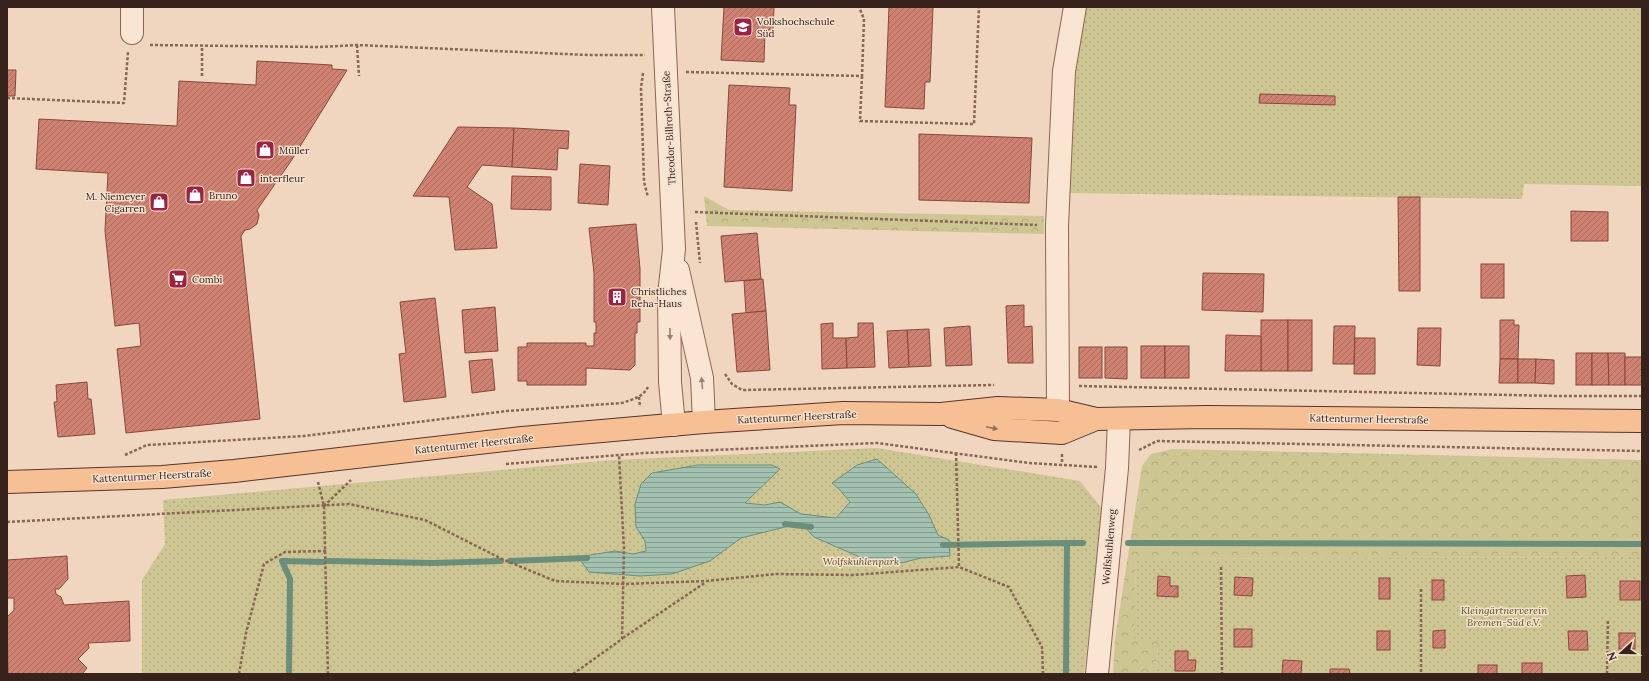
<svg xmlns="http://www.w3.org/2000/svg" width="1649" height="681" font-family="Lora,serif">
	<defs>
		<pattern id="forest-crowns" width="20" height="18" patternUnits="userSpaceOnUse"><rect width="20" height="18" fill="#cec692"/><path d="M2 6a3 3 0 1 1 6 0M12 15a3 3 0 1 1 6 0" fill="none" stroke="#b2aa7d"/></pattern>
		<pattern id="park-dots" width="8" height="8" patternUnits="userSpaceOnUse"><rect width="8" height="8" fill="#cec692"/><path d="M2 2h.1M6 6h.1" fill="none" stroke="#b2aa7d" stroke-width="1.8" stroke-linecap="round"/></pattern>
		<pattern id="water-rules" width="6" height="5" patternUnits="userSpaceOnUse"><rect width="6" height="5" fill="#a2c1b0"/><path d="M0 2.5h6" fill="none" stroke="#859c8e"/></pattern>
		<pattern id="building-hatch" width="6" height="6" patternUnits="userSpaceOnUse"><rect width="6" height="6" fill="#d08272"/><path d="M-1 1l2-2M0 6l6-6M5 7l2-2" fill="none" stroke="#aa6a5d"/></pattern>
	</defs>
	<rect width="100%" height="100%" fill="#f0d5bf"/>
	<g fill="url(#forest-crowns)">
		<polygon points="704,196 729,210 1044,216 1044,234 707,226"/>
		<polygon points="1173,449 1642,460 1642,557 1136,559 1135,640 1158,640 1157,674 1113,674 1115,639 1142,466 1151,454"/>
	</g>
	<g fill="url(#park-dots)">
		<polygon points="1082,7 1642,7 1642,186 1524,184 1522,199 1069,193 1072,91"/>
		<polygon points="877,448 1080,481 1103,510 1084,674 142,674 142,580 165,544 163,500 613,460"/>
		<polygon points="1642,557 1642,674 1157,674 1158,640 1134,640 1136,559"/>
	</g>
	<polygon fill="url(#water-rules)" stroke="#698f7c" points="877,459 916,494 929,515 938,535 949,540 950,556 921,558 889,566 862,558 814,537 801,523 741,538 710,561 672,574 640,576 589,572 578,557 615,551 633,554 646,551 645,541 636,527 635,504 641,484 652,473 698,465 772,465 780,469 745,503 765,505 780,502 801,514 836,518 850,502 839,489 832,483 857,465"/>
	<g fill="none" stroke-linecap="round" stroke-linejoin="round">
		<g stroke="#698f7c" stroke-width="6">
			<polyline points="785,524 811,527"/>
			<polyline points="1067,543 1083,543"/>
			<polyline points="1128,543 1642,544"/>
			<polyline points="943,545 1067,543 1066,674"/>
			<polyline points="328,561 433,563 501,561"/>
			<polyline points="510,561 587,558"/>
			<polyline points="289,674 290,579 282,561 323,562"/>
		</g>
	</g>
	<g fill="url(#building-hatch)" stroke="#89473b">
		<polygon points="724,7 774,7 773,30 765,30 764,62 721,60"/>
		<polygon points="889,7 933,7 930,82 925,82 924,109 885,107"/>
		<polygon points="257,61 332,65 332,69 347,70 291,161 257,210 259,215 257,224 250,229 245,230 241,236 260,419 126,433 117,349 141,346 139,323 115,326 105,231 108,173 36,169 39,119 177,126 179,81 256,85"/>
		<polygon points="7,70 16,70 15,96 7,96"/>
		<polygon points="729,85 790,88 789,105 796,105 792,191 724,187"/>
		<polygon points="1260,94 1335,96 1335,105 1259,103"/>
		<polygon points="458,127 514,128 512,167 482,165 467,187 492,204 497,248 455,250 449,197 413,196"/>
		<polygon points="514,128 569,131 568,149 558,148 557,170 512,167"/>
		<polygon points="919,134 1032,138 1029,203 919,200"/>
		<polygon points="580,164 610,166 608,205 578,203"/>
		<polygon points="512,176 551,177 551,210 511,209"/>
		<polygon points="1398,197 1420,197 1420,291 1399,291"/>
		<polygon points="1571,211 1608,212 1608,241 1571,241"/>
		<polygon points="636,224 640,269 640,322 637,322 637,333 635,333 635,365 630,370 586,368 586,385 527,385 527,381 518,381 518,347 527,347 527,343 586,343 586,346 594,346 594,333 596,333 596,322 594,322 594,273 589,228"/>
		<polygon points="757,233 761,279 725,282 721,236"/>
		<rect x="1481" y="264" width="23" height="34"/>
		<polygon points="1203,273 1264,274 1263,312 1202,310"/>
		<polygon points="763,279 766,311 746,313 744,281"/>
		<polygon points="435,298 446,397 404,402 399,354 406,353 400,302"/>
		<polygon points="1024,305 1024,327 1032,326 1033,363 1008,363 1006,306"/>
		<polygon points="495,307 498,351 465,353 462,310"/>
		<polygon points="766,311 770,370 737,372 732,314"/>
		<rect x="1261" y="320" width="27" height="51"/>
		<rect x="1288" y="320" width="24" height="51"/>
		<polygon points="1500,320 1514,320 1514,325 1519,325 1518,359 1500,359"/>
		<polygon points="833,323 833,338 846,338 847,368 822,369 821,324"/>
		<polygon points="858,323 873,323 875,367 847,368 846,338 858,337"/>
		<polygon points="970,326 972,365 946,366 944,328"/>
		<polygon points="1334,326 1355,326 1354,364 1333,364"/>
		<polygon points="1418,328 1441,328 1440,366 1417,365"/>
		<polygon points="929,329 931,366 909,367 907,330"/>
		<polygon points="907,330 909,367 889,368 887,331"/>
		<polygon points="1226,335 1261,336 1261,371 1225,371"/>
		<polygon points="1355,338 1375,338 1375,374 1354,374"/>
		<rect x="1141" y="346" width="24" height="32"/>
		<rect x="1165" y="346" width="24" height="32"/>
		<rect x="1079" y="347" width="23" height="31"/>
		<polygon points="1105,347 1127,347 1127,379 1105,378"/>
		<rect x="1576" y="353" width="16" height="32"/>
		<polygon points="1592,353 1608,353 1609,385 1592,385"/>
		<polygon points="1608,353 1625,353 1625,385 1609,385"/>
		<rect x="1625" y="357" width="17" height="28"/>
		<polygon points="492,359 495,390 472,393 469,361"/>
		<polygon points="1500,359 1518,359 1518,383 1499,383"/>
		<polygon points="1518,359 1536,359 1535,383 1518,383"/>
		<polygon points="1536,359 1554,360 1554,384 1535,383"/>
		<polygon points="87,382 88,399 91,399 95,434 58,437 54,402 57,402 56,385"/>
		<polygon points="67,556 68,579 59,589 55,589 56,594 61,597 64,605 129,601 130,641 88,643 89,648 78,659 87,668 82,674 8,674 7,617 14,610 14,598 7,598 7,560"/>
		<polygon points="1585,575 1586,597 1567,598 1566,576"/>
		<polygon points="1158,576 1170,577 1170,586 1178,586 1178,597 1157,596"/>
		<polygon points="1235,577 1253,578 1252,596 1234,595"/>
		<rect x="1379" y="578" width="11" height="21"/>
		<rect x="1432" y="580" width="12" height="20"/>
		<rect x="1620" y="581" width="20" height="19"/>
		<rect x="1234" y="629" width="18" height="18"/>
		<polygon points="1445,630 1445,648 1433,648 1433,631"/>
		<rect x="1377" y="631" width="13" height="19"/>
		<polygon points="1568,631 1587,631 1588,650 1569,650"/>
		<rect x="1619" y="633" width="16" height="16"/>
		<polygon points="1175,651 1188,651 1188,660 1196,660 1195,671 1175,671"/>
		<polygon points="1283,660 1302,661 1301,674 1282,674"/>
		<rect x="1522" y="663" width="20" height="11"/>
		<rect x="1478" y="665" width="19" height="9"/>
		<polygon points="1330,669 1349,669 1350,674 1330,674"/>
	</g>
	<g fill="none" stroke-linecap="round" stroke-linejoin="round">
		<g stroke="#896556" stroke-width="24">
			<g id="minor">
				<polyline points="663,7 674,249 669,295 670,382 674,425"/>
				<polyline points="132,33 132,7"/>
				<polyline points="678,270 702,378 704,422"/>
				<polyline points="1058,410 1057,226 1064,71 1075,7"/>
				<polyline points="1097,674 1117,468 1119,419"/>
			</g>
		</g>
		<g stroke="#56342b" stroke-width="24">
			<g id="major">
				<polyline points="952,417 994,429 1062,433 1096,419"/>
				<polyline points="7,482 162,477 234,471 522,438 704,422 843,413 941,414 998,408 1058,410 1096,419 1206,417 1642,421"/>
			</g>
		</g>
		<g stroke="#896556" stroke-width="2.5" stroke-dasharray="3 2" stroke-linecap="butt">
			<polyline points="150,45 320,47 357,45 588,55 645,55"/>
			<polyline points="357,45 359,76"/>
			<polyline points="686,72 862,76 864,19 859,7"/>
			<polyline points="643,73 641,88 644,182 648,197"/>
			<polyline points="202,76 202,45"/>
			<polyline points="862,76 860,121 974,124 979,7"/>
			<polyline points="7,98 124,103 128,52"/>
			<polyline points="695,212 1037,225"/>
			<polyline points="696,222 700,263"/>
			<polyline points="725,374 732,384 742,390 994,385"/>
			<polyline points="1079,386 1558,396 1642,396"/>
			<polyline points="639,397 640,407"/>
			<polyline points="1139,450 1157,441 1642,451"/>
			<polyline points="956,453 959,567"/>
			<polyline points="1062,454 1062,464"/>
			<path d="M 125,455 L 147,445 L 304,436 L 507,411 L 622,403 C 633,399 642,398 648,387"/>
			<polyline points="506,464 645,453 877,443 1029,463 1097,467"/>
			<polyline points="318,482 324,506 328,674"/>
			<polyline points="324,506 351,480"/>
			<polyline points="7,522 349,504 425,520 502,559 555,581 624,584 707,581 776,574 853,575 959,567 1009,587 1042,647 1043,674"/>
			<polyline points="1221,567 1222,674"/>
			<polyline points="1421,589 1421,674"/>
			<polyline points="623,638 706,582"/>
			<polyline points="239,674 246,633 264,564 285,552 326,551"/>
			<polyline points="573,674 622,639 624,549 619,455"/>
			<polyline points="1607,674 1608,619"/>
		</g>
		<use href="#minor" stroke="#fae4d2" stroke-width="22"/>
		<use href="#major" stroke="#f6bf94" stroke-width="22"/>
	</g>
	<defs><path id="oneway-solid" d="M-6-.8H1V-3.2L6.5 0L1 3.2V.8H-6Z"/></defs>
	<g fill="#998377">
		<use href="#oneway-solid" transform="translate(670 334) rotate(89)"/>
		<use href="#oneway-solid" transform="translate(702 383) rotate(-95)"/>
	</g>
	<use fill="#977058" href="#oneway-solid" transform="translate(992 428) rotate(12)"/>
	<defs>
		<g id="university-square" transform="scale(1)"><rect x="-9" y="-9" width="18" height="18" rx="4" fill="#9b2342" stroke="#f7e1ce"/><path d="M0-5L7-2L0 1L-7-2ZM-4 1L0 2.5L4 1V4Q0 6-4 4Z" fill="#fff"/></g>
		<g id="shop-square" transform="scale(1)"><rect x="-9" y="-9" width="18" height="18" rx="4" fill="#9b2342" stroke="#f7e1ce"/><path d="M-5-2.5h2.3a2.7 3.5 0 0 1 5.4 0H5L5.5 6h-11ZM-1.5-2.5h3a1.5 2.3 0 0 0-3 0Z" fill="#fff"/></g>
		<g id="supermarket-square" transform="scale(1)"><rect x="-9" y="-9" width="18" height="18" rx="4" fill="#9b2342" stroke="#f7e1ce"/><path d="M-6-5.5h2.5l.6 2H6L4.5 2H-2.5L-4.4-4H-6ZM-1.5 3.2a1.3 1.3 0 1 0 .1 0ZM3 3.2a1.3 1.3 0 1 0 .1 0Z" fill="#fff"/></g>
		<g id="building-square" transform="scale(1)"><rect x="-9" y="-9" width="18" height="18" rx="4" fill="#9b2342" stroke="#f7e1ce"/><path d="M-4-6H4V6H1V3H-1V6H-4ZM-2.5-4.3h1.7v1.8h-1.7ZM.8-4.3h1.7v1.8H.8ZM-2.5-1h1.7V.8h-1.7ZM.8-1h1.7V.8H.8Z" fill="#fff"/></g>
	</defs>
	<g fill-rule="evenodd">
		<use href="#university-square" x="743" y="27"/>
		<use href="#shop-square" x="265" y="150"/>
		<use href="#shop-square" x="246" y="178"/>
		<use href="#shop-square" x="195" y="195"/>
		<use href="#shop-square" x="159" y="202"/>
		<use href="#supermarket-square" x="178" y="279"/>
		<use href="#building-square" x="617" y="297"/>
	</g>
	<g text-anchor="middle" dominant-baseline="central" stroke-width="3" stroke-linejoin="round" paint-order="stroke">
		<g font-size="10" fill="#38221c" stroke="#f7e1ce" text-anchor="start">
			<text x="757" y="21">Volkshochschule<tspan x="757" dy="12">Süd</tspan></text>
			<text x="279" y="150">Müller</text>
			<text x="260" y="178">interfleur</text>
			<text x="209" y="195">Bruno</text>
			<text x="145" y="196" text-anchor="end">M. Niemeyer<tspan x="145" dy="12">Cigarren</tspan></text>
			<text x="192" y="279">Combi</text>
			<text x="631" y="291">Christliches<tspan x="631" dy="12">Reha-Haus</tspan></text>
		</g>
		<g font-size="10" fill="#38221c" stroke="#f7e1ce">
			<text transform="translate(669 128) rotate(-93)">Theodor-Billroth-Straße</text>
			<text transform="translate(797 417) rotate(-3)">Kattenturmer Heerstraße</text>
			<text transform="translate(1369 419) rotate(1)">Kattenturmer Heerstraße</text>
			<text transform="translate(474 444) rotate(-6)">Kattenturmer Heerstraße</text>
			<text transform="translate(152 476) rotate(-3)">Kattenturmer Heerstraße</text>
			<text transform="translate(1109 547) rotate(-85)">Wolfskuhlenweg</text>
		</g>
		<g font-size="10" font-style="italic" fill="#555521" stroke="#f7e1ce">
			<text x="861" y="561">Wolfskuhlenpark</text>
			<text x="1504" y="610">Kleingärtnerverein<tspan x="1504" dy="12">Bremen-Süd e.V.</tspan></text>
		</g>
	</g>
	<rect width="1649" height="681" fill="none" stroke="#38221c" stroke-width="16"/>
	<g transform="translate(1621 653) rotate(249)" stroke="#f7e1ce" stroke-width="3" paint-order="stroke">
	<path d="M0-3L7 15L0 10L-7 15Z" fill="#38221c"/>
	<text y="-6" font-size="11" font-weight="bold" text-anchor="middle" fill="#38221c">N</text>
	</g>
</svg>
